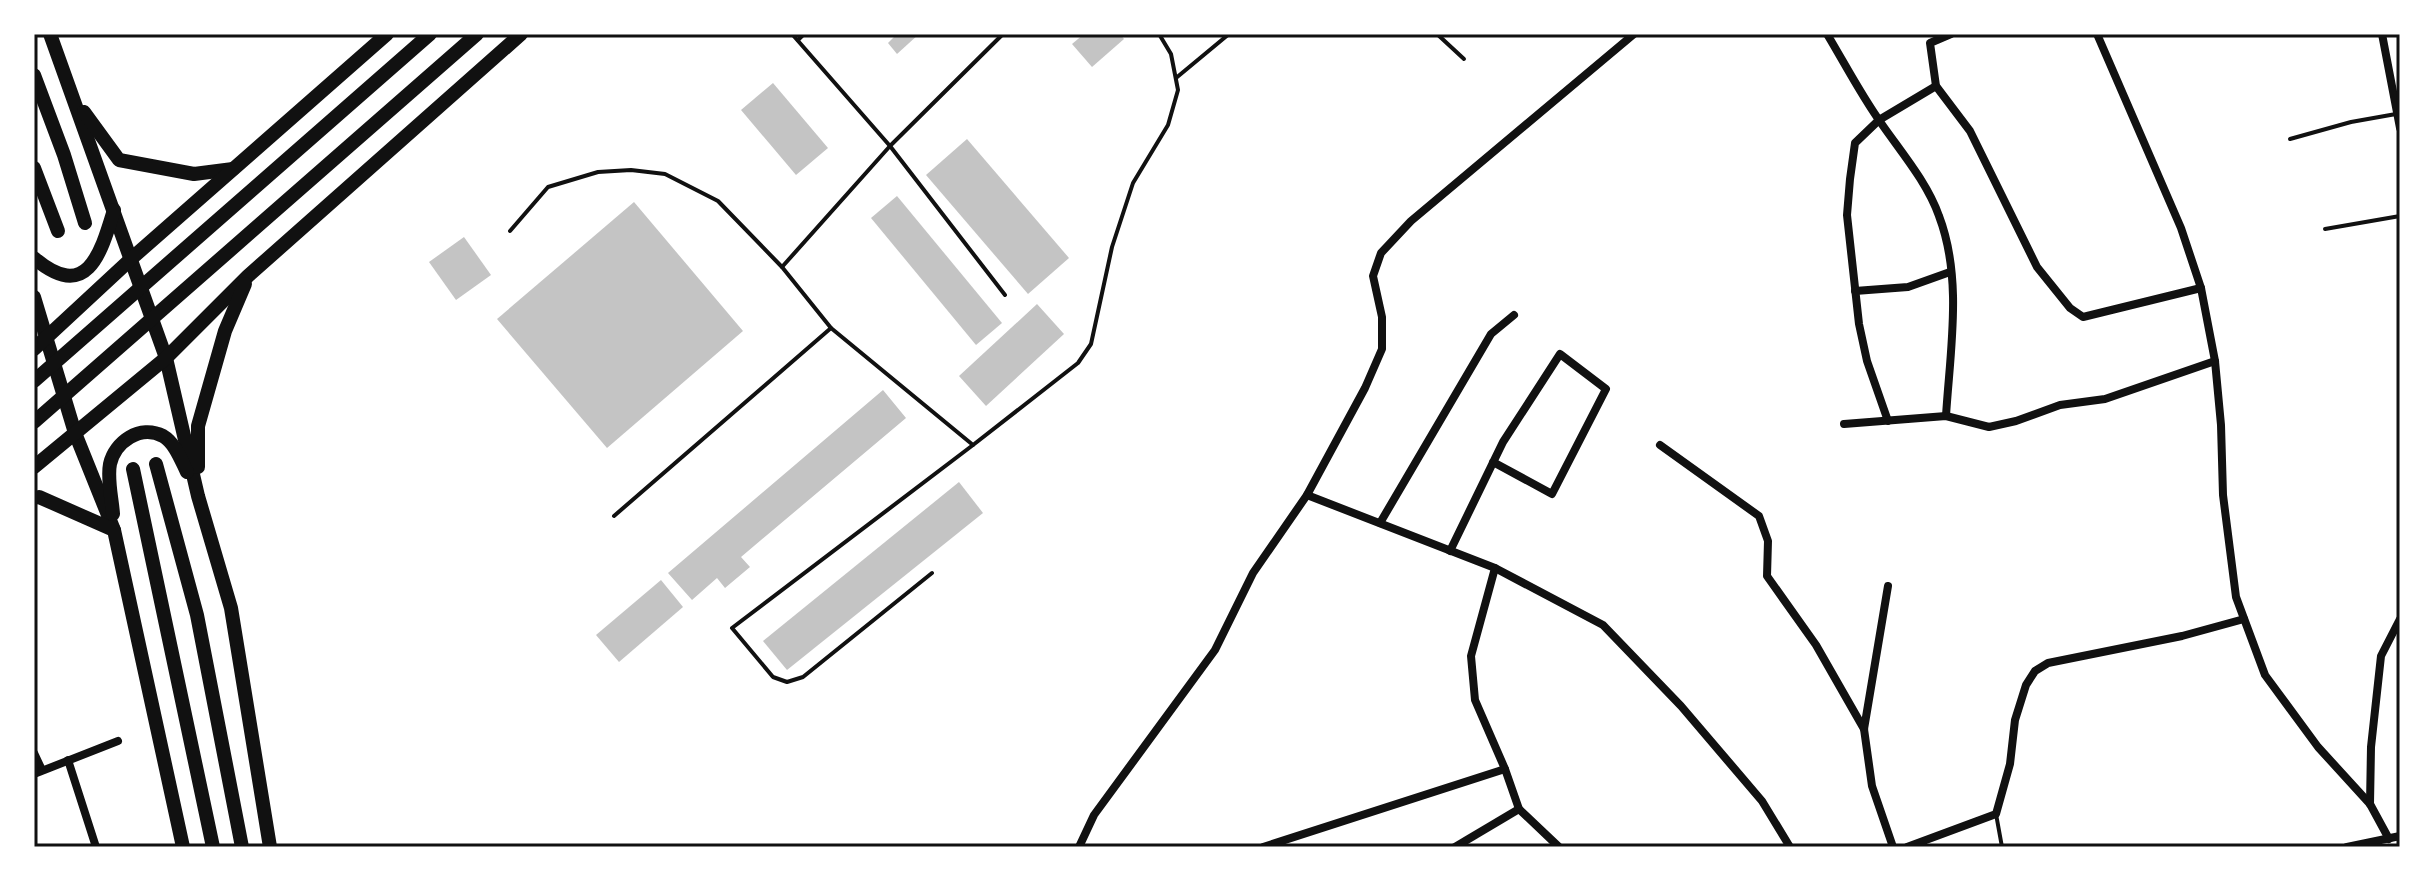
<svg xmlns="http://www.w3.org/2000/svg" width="2434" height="881" font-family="Inter,sans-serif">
	<rect width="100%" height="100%" fill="#fff"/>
	<g fill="#c4c4c4">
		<polygon points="897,34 919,34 897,54 888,43"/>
		<polygon points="1084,34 1120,34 1124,39 1092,67 1072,44"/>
		<polygon points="773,83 828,148 796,175 741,110"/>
		<polygon points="967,139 1069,258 1028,294 926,175"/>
		<polygon points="897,196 1002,323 976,345 871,218"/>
		<polygon points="634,202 743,331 607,448 497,319"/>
		<polygon points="464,237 491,275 456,300 429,262"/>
		<polygon points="1037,304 1064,334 986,406 959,376"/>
		<polygon points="883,390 906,418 741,557 750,567 725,588 717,578 692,600 668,573"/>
		<polygon points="959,482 983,513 787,670 763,641"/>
		<polygon points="661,580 683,607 619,662 596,635"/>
	</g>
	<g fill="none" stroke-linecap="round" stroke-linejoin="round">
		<g stroke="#111" stroke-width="4">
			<polyline points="792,34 890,146 1005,295"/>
			<polyline points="1437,34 1464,59"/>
			<polyline points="798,40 804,34"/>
			<polyline points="1176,78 1229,34"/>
			<polyline points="2290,139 2351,122 2396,114"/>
			<polyline points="2325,229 2400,216"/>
			<polyline points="510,231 548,187 598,172 631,170 665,174 718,201 782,267 831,328 973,445 1078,363 1091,344 1112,247 1133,183 1168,125 1178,90 1171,54 1159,34"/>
			<polyline points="782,267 890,146 1003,34"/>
			<polyline points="614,516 831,328"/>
			<polyline points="932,573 803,677 787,682 773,677 732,628 973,445"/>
			<polyline points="1996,814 2002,847"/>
		</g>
		<g stroke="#111" stroke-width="8">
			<path d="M 1827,34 C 1845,64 1861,95 1881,123 C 1901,152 1927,182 1939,216 C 1963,279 1950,351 1946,416"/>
			<polyline points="1951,34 1930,43 1936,86 1970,131 2037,267 2070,308 2083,317 2201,288"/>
			<polyline points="2097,34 2181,228 2201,288 2215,361 2221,425 2223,495 2236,597 2265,675 2318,747 2370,804 2389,839"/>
			<polyline points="2382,34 2400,128"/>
			<polyline points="1855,291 1908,287 1950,272"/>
			<polyline points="1888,421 1867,361 1859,324 1847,215 1850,179 1855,143 1879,120 1936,86"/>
			<polyline points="1844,424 1946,416 1989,427 2016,421 2060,405 2105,399 2215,361"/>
			<polyline points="1660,445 1759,516 1768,541 1767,576 1816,645 1864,729"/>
			<polyline points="1307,495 1495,568 1603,625 1681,706 1762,801 1790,847"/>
			<polyline points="1380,523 1491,334 1514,315"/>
			<polyline points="1450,551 1503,442 1560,354 1606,389 1552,494 1493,462"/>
			<polyline points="1495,568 1471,656 1475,700 1505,769 1519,809 1559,847"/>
			<polyline points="1888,586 1864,729 1872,786 1893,847"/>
			<polyline points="34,753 42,770"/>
			<polyline points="68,760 96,847"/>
			<polyline points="34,774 118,741"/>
			<polyline points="2370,804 2371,747 2381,656 2400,619"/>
			<polyline points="1079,847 1094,815 1215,650 1253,573 1307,495 1365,388 1382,349 1382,317 1373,276 1381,253 1411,221 1634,34"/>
			<polyline points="1263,847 1505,769"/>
			<polyline points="1455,847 1519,809"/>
			<polyline points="1907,847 1996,814 2010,764 2015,720 2026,685 2035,671 2048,663 2182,636 2244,619"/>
			<polyline points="2347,847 2400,836"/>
		</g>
		<g stroke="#111" stroke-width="14">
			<polyline points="50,34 166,358 198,496 231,608 270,847"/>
			<polyline points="34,75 64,155 85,223"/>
			<polyline points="84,112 119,160 194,174 233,169"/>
			<polyline points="34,168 58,231"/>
			<path d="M 34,258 C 87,303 101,253 114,210"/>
			<polyline points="34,297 75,433 114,530"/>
			<polyline points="34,349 132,258 387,34"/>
			<polyline points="34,381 430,34"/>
			<polyline points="34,422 477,34"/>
			<polyline points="156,464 197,615 242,847"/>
			<polyline points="34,467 166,358 248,276 521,34"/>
			<polyline points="198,467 198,426 225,331 245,284"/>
			<polyline points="133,469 213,847"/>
			<polyline points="34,498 39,497 114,530 183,847"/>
			<path d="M 113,514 C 112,499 107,479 110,464 C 115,442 140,424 163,436 C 175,443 181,460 187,472"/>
		</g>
	</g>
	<rect width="2434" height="881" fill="none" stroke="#ffffff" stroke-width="72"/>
	<rect x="36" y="36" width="2362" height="809" fill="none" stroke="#111" stroke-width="3"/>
</svg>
